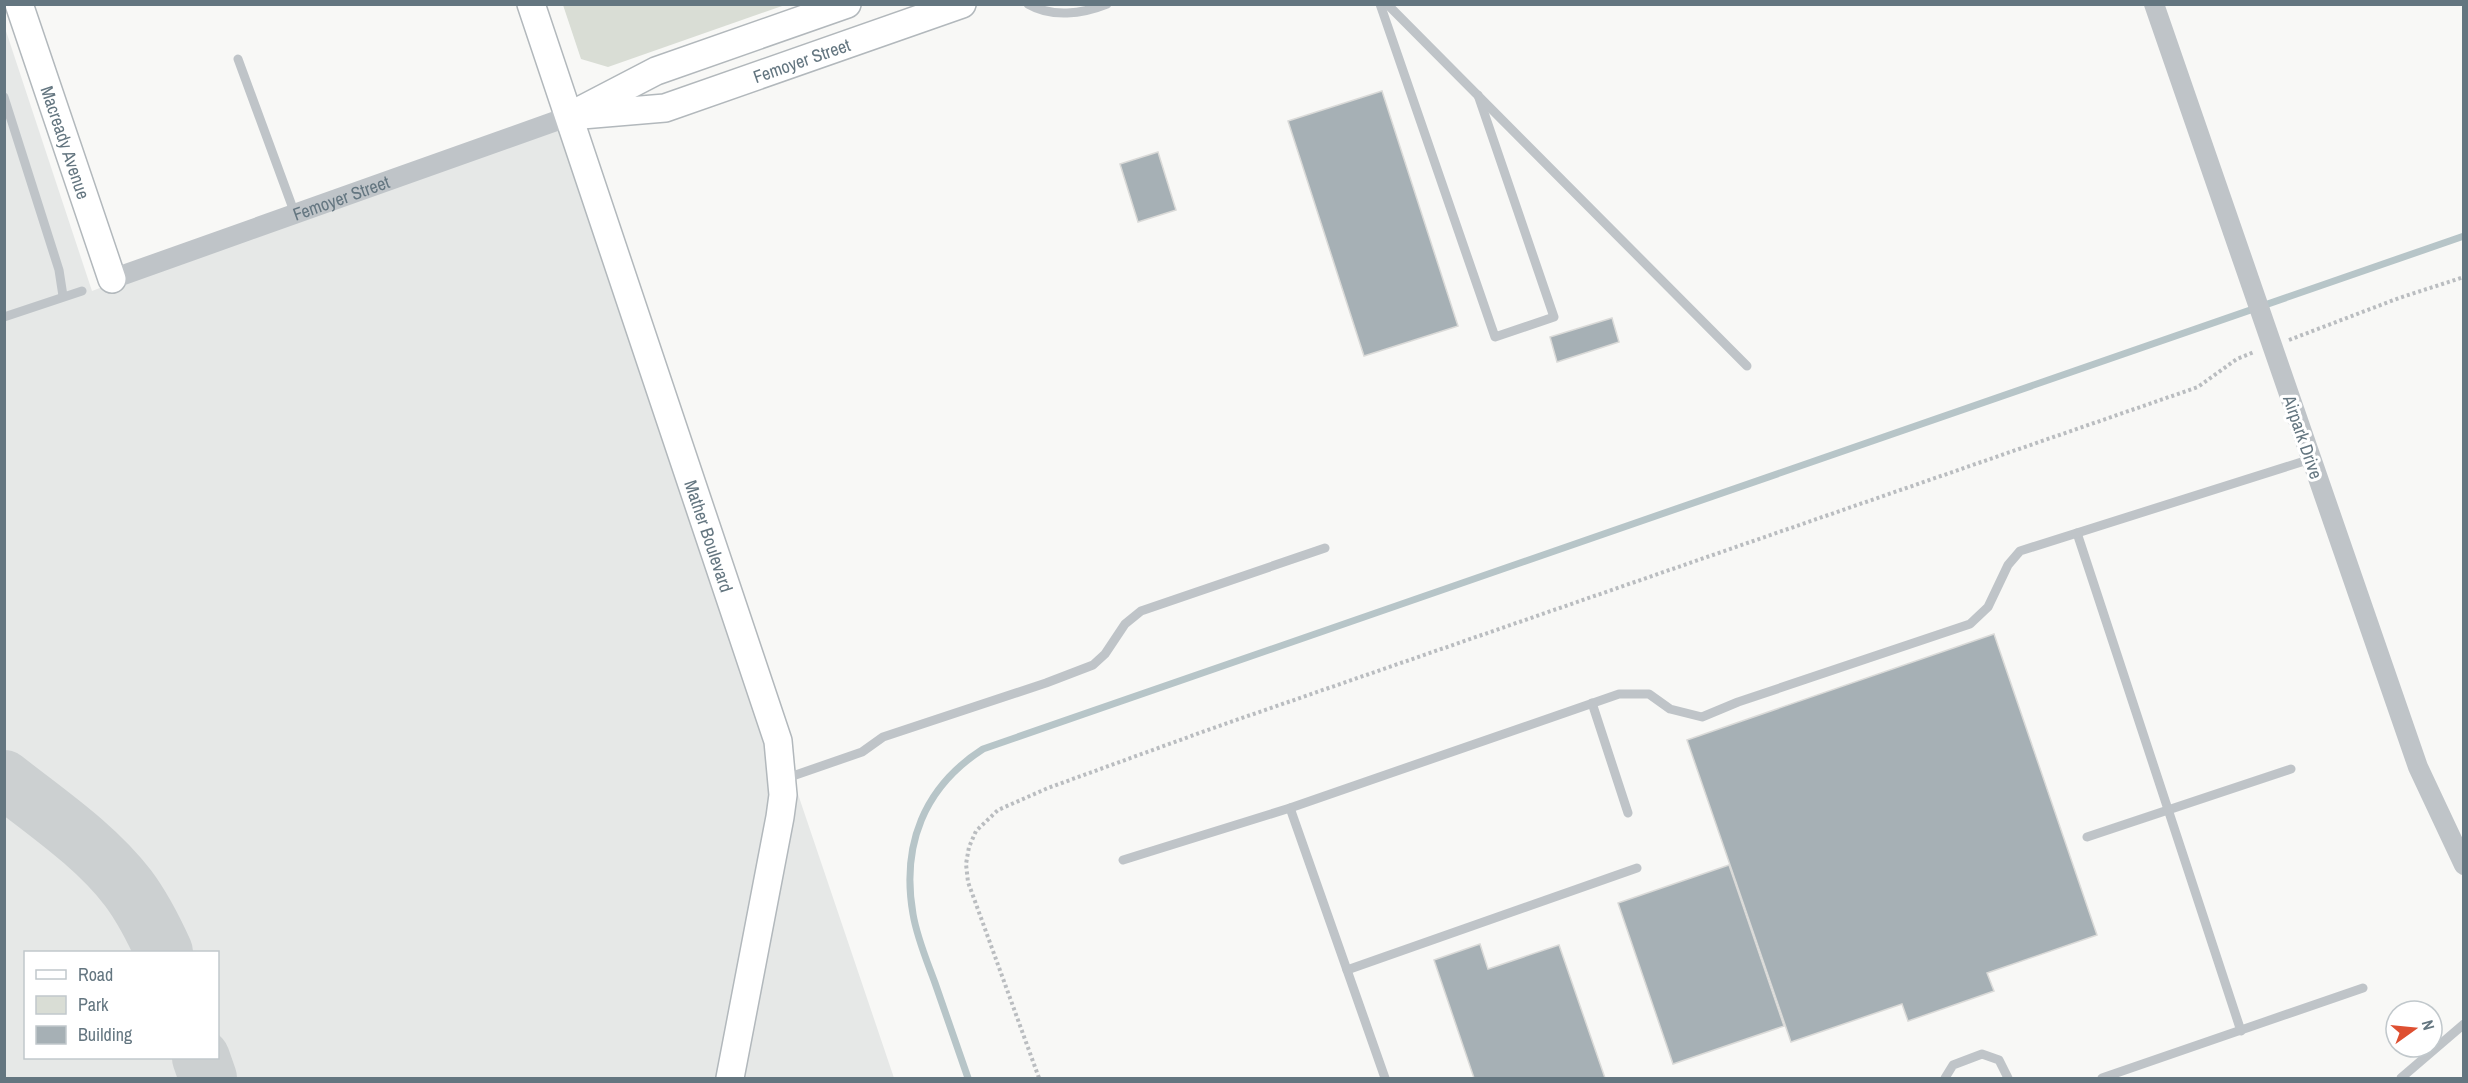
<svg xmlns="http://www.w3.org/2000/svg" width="2468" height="1083" font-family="'Archivo Narrow',sans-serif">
	<rect width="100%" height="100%" fill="#f8f8f6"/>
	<path fill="#e6e8e7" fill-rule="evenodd" d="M 4,25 L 92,291 L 295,214 L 570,120 L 894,1078 L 5,1078 ZM 26,952 L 218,952 L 218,1058 L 26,1058 Z"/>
	<polygon fill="#d9ddd5" points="563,5 563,4 785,5 608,67 581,59"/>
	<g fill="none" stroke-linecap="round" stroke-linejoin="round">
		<path stroke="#b7c5c8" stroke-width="7" d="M 968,1078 C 957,1047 946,1015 935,983 C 927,961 917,938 913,914 C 901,845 924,787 983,749 L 2464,236"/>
		<g stroke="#ccd0d1" stroke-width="58">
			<path d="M 4,779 C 47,813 95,845 128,888 C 143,908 154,930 164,952"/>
			<polyline points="201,1058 208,1078"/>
		</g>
	</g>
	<g fill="#a6b0b5" stroke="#dadad8" stroke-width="1.5">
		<polygon points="1382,91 1458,326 1364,356 1288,121"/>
		<polygon points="1158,152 1176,210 1138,222 1120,164"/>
		<polygon points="1612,318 1619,342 1557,362 1550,337"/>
		<polygon points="1994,634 2097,935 1987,973 1994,991 1908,1021 1902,1004 1791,1042 1687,740"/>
		<polygon points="1729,865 1784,1026 1673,1064 1618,903"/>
		<polygon points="1480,944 1488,969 1559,945 1605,1078 1474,1078 1434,960"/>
	</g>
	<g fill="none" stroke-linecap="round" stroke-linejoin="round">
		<g stroke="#b2b8bc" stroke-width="30">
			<g id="secondary">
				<path id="s2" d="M 19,4 L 112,279"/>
				<path id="s3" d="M 531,4 L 778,741 L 783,795 L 780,817 L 730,1078"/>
				<polyline points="581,110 656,71 847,4"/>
				<path id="s4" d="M 570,116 L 665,108 L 962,4"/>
			</g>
		</g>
		<g stroke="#babdc0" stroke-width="4" stroke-dasharray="3 3" stroke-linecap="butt">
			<polyline points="2289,340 2399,298 2464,277"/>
			<polyline points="1039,1078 968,882 966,864 969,847 976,831 998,810 1048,788 1216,727 2198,387 2237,359 2254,352"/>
		</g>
		<g stroke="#bfc4c8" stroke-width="9">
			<path d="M 1028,4 C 1052,18 1082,14 1107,4"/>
			<polyline points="1380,4 1495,337 1554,317 1478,95"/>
			<polyline points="1387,4 1747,366"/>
			<polyline points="238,59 295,214"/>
			<polyline points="4,97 59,270 63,296"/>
			<polyline points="4,317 82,291"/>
			<polyline points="2077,533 2241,1031"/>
			<polyline points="1592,703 1628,813"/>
			<polyline points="784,779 862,752 883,737 1046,683 1093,665 1105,654 1125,624 1141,611 1325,548"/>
			<polyline points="1290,808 1385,1078"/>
			<polyline points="2087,837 2291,769"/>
			<polyline points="1123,860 1290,808 1619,694 1649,694 1670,709 1702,717 1738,702 1970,624 1988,607 2008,565 2020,551 2311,459"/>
			<polyline points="1347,970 1637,868"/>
			<polyline points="1945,1078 1953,1065 1982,1054 1999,1060 2008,1078"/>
			<polyline points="2102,1078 2363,988"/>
			<polyline points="2401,1078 2464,1024"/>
		</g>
		<g stroke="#bfc4c8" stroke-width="20">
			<polyline points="2154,4 2418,767 2464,865"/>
			<path id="s1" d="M 112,279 L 570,116"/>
		</g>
		<use href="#secondary" stroke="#fff" stroke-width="27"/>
	</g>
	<g text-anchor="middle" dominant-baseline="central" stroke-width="6" stroke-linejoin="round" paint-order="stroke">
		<g font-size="18" fill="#647680" stroke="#fff">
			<text stroke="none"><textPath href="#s4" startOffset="240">Femoyer Street</textPath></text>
			<text stroke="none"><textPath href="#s2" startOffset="146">Macready Avenue</textPath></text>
			<text stroke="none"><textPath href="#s1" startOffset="243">Femoyer Street</textPath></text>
			<text transform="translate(2303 437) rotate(71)">Airpark Drive</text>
			<text stroke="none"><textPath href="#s3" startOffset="561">Mather Boulevard</textPath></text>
		</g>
	</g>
	<rect width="2468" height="1083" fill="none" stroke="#647680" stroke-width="12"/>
	<rect x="24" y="951" width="195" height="108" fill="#ffffff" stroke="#c1c8cc" stroke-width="1.5"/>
	<rect x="36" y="970" width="30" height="9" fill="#ffffff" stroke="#c1c8cc" stroke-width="1.5"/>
	<text x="78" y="981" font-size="18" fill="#647680">Road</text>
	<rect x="36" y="996" width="30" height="18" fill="#d9ddd5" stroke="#c1c8cc" stroke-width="1.5"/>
	<text x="78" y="1011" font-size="18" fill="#647680">Park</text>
	<rect x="36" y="1026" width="30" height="18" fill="#a6b0b5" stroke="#c1c8cc" stroke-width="1.5"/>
	<text x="78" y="1041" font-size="18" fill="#647680">Building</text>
	<g transform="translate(2414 1029) rotate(75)"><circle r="28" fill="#ffffff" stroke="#c1c8cc" stroke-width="1.5"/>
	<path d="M0-4.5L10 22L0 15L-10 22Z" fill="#de4f31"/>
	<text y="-9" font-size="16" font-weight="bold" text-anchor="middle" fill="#647680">N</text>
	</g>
</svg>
